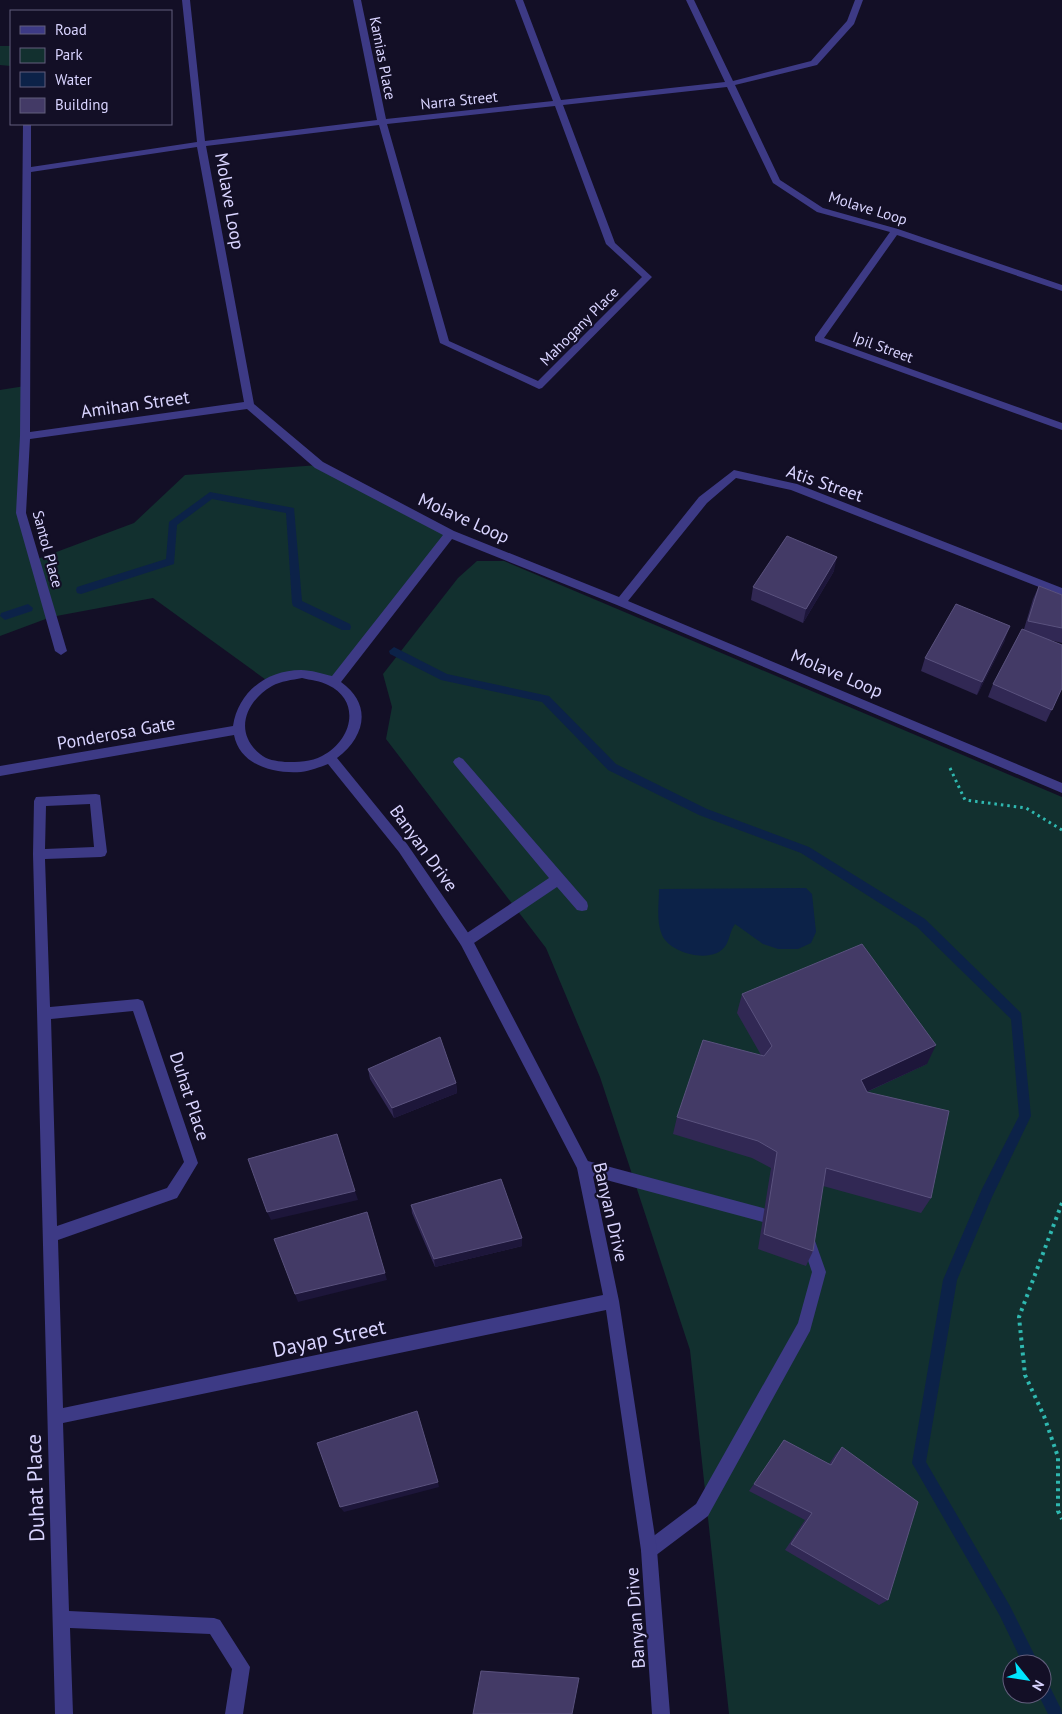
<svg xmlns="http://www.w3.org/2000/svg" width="1062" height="1714" font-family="'PT Sans',sans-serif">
	<rect width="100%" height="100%" fill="#130f26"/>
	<g fill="#12302f" fill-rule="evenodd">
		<polygon points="0,46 11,46 11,66 0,65"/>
		<polygon points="25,386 21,513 35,560 134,523 185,475 319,465 450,534 334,682 313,675 269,682 153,598 51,617 0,636 0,390"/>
		<path d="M 477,561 L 504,561 L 1062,797 L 1062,1714 L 729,1714 L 690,1350 L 600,1077 L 546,948 L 386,739 L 392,707 L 383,674 L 458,578 ZM 1012,1664 L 1042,1664 L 1042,1694 L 1012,1694 Z"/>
	</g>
	<path fill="#0c2248" d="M 806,888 L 812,894 L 816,932 L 811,943 L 798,949 L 778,949 L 763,944 L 735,924 C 730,931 730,938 726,945 C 714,965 670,954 662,935 C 656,921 659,903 659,889 Z"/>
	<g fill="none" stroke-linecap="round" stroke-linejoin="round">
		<g fill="#0c2248" fill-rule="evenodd">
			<polygon points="210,492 294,508 302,601 350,624 351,627 350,630 342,630 293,606 292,603 286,513 212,499 177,525 174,564 81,594 77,593 76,590 77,587 166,559 169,522"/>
			<polygon points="28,604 33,608 32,611 5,620 0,616 1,613"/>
			<polygon points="394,647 447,674 549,696 616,764 707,809 809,847 925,919 1021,1013 1031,1116 992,1197 957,1280 926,1462 1010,1606 1039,1664 1023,1664 1000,1616 912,1463 943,1280 982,1189 1019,1116 1011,1019 917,927 801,853 699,815 608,770 542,702 441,680 390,654 389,651"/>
			<polygon points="1042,1678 1047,1681 1061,1709 1062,1714 1048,1714 1038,1694 1042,1694"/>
		</g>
		<polyline stroke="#2fb8b0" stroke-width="3" stroke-dasharray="2.5 4" stroke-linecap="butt" points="950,768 965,800 1026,808 1062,830"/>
		<polyline stroke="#2fb8b0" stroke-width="4" stroke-dasharray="3 4.5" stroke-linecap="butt" points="1062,1203 1019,1317 1025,1375 1044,1416 1058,1457 1058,1511 1062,1519"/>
		<g fill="#3d3a85" fill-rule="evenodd">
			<polygon points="459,757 463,759 587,902 588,906 587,910 582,911 577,910 557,887 471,945 466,947 461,945 460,941 461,937 549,878 455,765 453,762 455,759"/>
			<polygon points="584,1160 763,1208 768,1210 770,1215 768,1220 763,1222 584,1174 579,1172 577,1167 579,1162"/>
			<polygon points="809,1236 814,1238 826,1272 810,1331 708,1516 655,1556 649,1558 643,1556 641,1550 643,1544 696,1504 798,1323 812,1272 802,1243 804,1238"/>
		</g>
		<path fill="#3d3a85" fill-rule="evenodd" d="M 182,0 L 190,0 L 205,141 L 377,120 L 353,0 L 361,0 L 386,119 L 553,101 L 515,0 L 523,0 L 561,100 L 725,82 L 686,0 L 694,0 L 733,81 L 811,61 L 847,21 L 855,0 L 863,0 L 854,24 L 817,65 L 735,85 L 780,180 L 823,208 L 898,229 L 1062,285 L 1062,291 L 897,235 L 824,338 L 1062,423 L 1062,430 L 815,341 L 815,337 L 890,232 L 817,212 L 773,183 L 727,87 L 563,105 L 615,243 L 652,277 L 542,388 L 539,389 L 440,343 L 379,125 L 206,146 L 254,404 L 323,462 L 454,531 L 619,597 L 699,497 L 734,470 L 797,484 L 1062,588 L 1062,596 L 791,490 L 736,478 L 707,503 L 628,601 L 1062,783 L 1062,793 L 617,605 L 452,539 L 341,682 C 372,704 366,736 337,758 L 407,844 L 471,937 L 591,1167 L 619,1301 L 657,1550 L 670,1714 L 652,1714 L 641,1550 L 606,1310 L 63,1423 L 69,1611 L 214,1618 L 220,1620 L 250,1667 L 243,1714 L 225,1714 L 232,1669 L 210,1634 L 70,1628 L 73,1714 L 55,1714 L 33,854 L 34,801 L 36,797 L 96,794 L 100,795 L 107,852 L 105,856 L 101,857 L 45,859 L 50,1007 L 138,999 L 143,1001 L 198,1163 L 177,1198 L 58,1240 L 63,1408 L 603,1295 L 577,1168 L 461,945 L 399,852 L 328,764 C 320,767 310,771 301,772 C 275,774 240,766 234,735 L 0,776 L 0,766 L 233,726 C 238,692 267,670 301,670 C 311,670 323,674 332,676 L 443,535 L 315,468 L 247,409 L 30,439 L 26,513 L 67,651 L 61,655 L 55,651 L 16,513 L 20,436 L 23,124 L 31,124 L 31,167 L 197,142 ZM 555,106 L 606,244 L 642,277 L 538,381 L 449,341 L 387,124 ZM 197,147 L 244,402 L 30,432 L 31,172 ZM 302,678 C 310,680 321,681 328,685 C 362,701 352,741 322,756 C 311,762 298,762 285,762 C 276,761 267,760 260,754 C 233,732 246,701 272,686 C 281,681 292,680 302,678 ZM 90,804 L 94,847 L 45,849 L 46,806 ZM 133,1011 L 184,1162 L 167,1188 L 57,1226 L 51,1019 Z"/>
	</g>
	<g fill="#312854">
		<polygon points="834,571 803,623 751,600 753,587"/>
		<polygon points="1039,586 1062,595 1062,643 1050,640 1062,688 1046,722 988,697 993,684 1024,629 1033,599"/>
		<polygon points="1005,640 977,695 921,671 925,658"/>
		<polygon points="742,994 927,1064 867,1092 931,1198 921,1213 823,1186 813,1251 806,1266 758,1249 771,1168 752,1158 673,1134 677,1117 761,1055 737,1013"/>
		<polygon points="368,1069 456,1083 457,1093 394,1118 370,1079"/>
		<polygon points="411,1205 522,1238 522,1246 435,1267 412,1213"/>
		<polygon points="784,1440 829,1464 835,1455 842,1447 888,1600 879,1605 785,1550 805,1520 749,1491"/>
	</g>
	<g fill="#1d163a">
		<polygon points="837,557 834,571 803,623 806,609"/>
		<polygon points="1010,626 1005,640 977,695 982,682"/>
		<polygon points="936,1045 927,1064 853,1098 861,1080"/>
		<polygon points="456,1083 457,1093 394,1118 392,1108"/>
		<polygon points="355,1191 358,1200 271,1220 267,1212"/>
		<polygon points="522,1238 522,1246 435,1267 434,1259"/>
		<polygon points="385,1273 387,1280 298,1302 295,1294"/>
		<polygon points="438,1482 439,1487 344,1512 340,1507"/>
	</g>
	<g fill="#433a66" stroke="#5a527e">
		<polygon points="787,536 837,557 806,609 753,587"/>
		<polygon points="1039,586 1062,595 1062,628 1028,621"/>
		<polygon points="956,604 1010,626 982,682 925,658"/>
		<polygon points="1022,629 1062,645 1062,688 1052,710 993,684"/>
		<polygon points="862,944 936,1045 861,1080 867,1092 949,1111 931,1198 826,1168 813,1251 764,1234 777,1152 758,1141 677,1117 703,1040 764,1056 772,1046 742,994"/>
		<polygon points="440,1037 456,1083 392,1108 368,1069"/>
		<polygon points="337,1134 355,1191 267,1212 248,1159"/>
		<polygon points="501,1179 522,1238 434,1259 411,1205"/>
		<polygon points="367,1212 385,1273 295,1294 274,1239"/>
		<polygon points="417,1411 438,1482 340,1507 317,1443"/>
		<polygon points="784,1440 831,1465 842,1447 918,1502 888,1600 791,1544 812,1513 754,1484"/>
		<polygon points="481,1671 579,1678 572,1714 473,1714"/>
	</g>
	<g text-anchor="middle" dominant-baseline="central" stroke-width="4.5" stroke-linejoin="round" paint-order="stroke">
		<g font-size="15" fill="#d9d4ff" stroke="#130f26">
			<text transform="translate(383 58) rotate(79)">Kamias Place</text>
			<text transform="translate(459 100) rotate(-6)">Narra Street</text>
			<text transform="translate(868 208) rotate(17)">Molave Loop</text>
			<text transform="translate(579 326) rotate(-45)">Mahogany Place</text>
			<text transform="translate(883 347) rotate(20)">Ipil Street</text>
			<text transform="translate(48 549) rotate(75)">Santol Place</text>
		</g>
		<g font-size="18" fill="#d9d4ff" stroke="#130f26">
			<text transform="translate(230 201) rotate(80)">Molave Loop</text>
			<text transform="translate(135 404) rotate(-8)">Amihan Street</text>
			<text transform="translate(825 483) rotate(19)">Atis Street</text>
			<text transform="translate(464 518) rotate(24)">Molave Loop</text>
			<text transform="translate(837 673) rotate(23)">Molave Loop</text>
			<text transform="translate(116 733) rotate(-10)">Ponderosa Gate</text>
			<text transform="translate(424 848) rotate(54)">Banyan Drive</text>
			<text transform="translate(190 1096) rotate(72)">Duhat Place</text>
			<text transform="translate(611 1212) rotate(77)">Banyan Drive</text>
			<text transform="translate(635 1618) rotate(-94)">Banyan Drive</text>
		</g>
		<g font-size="21" fill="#d9d4ff" stroke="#130f26">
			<text transform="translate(329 1338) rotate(-12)">Dayap Street</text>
			<text transform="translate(35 1488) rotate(-92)">Duhat Place</text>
		</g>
	</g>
	<rect x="10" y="10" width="162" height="115" fill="#130f26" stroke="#625e7d"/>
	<rect x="20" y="26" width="25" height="8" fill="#3d3a85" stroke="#625e7d"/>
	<text x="55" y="35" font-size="15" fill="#d9d4ff">Road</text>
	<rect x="20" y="48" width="25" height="15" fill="#12302f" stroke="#625e7d"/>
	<text x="55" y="60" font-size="15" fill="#d9d4ff">Park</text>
	<rect x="20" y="72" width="25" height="15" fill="#0c2248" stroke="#625e7d"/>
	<text x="55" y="85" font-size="15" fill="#d9d4ff">Water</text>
	<rect x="20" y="98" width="25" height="15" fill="#433a66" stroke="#625e7d"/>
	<text x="55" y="110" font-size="15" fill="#d9d4ff">Building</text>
	<g transform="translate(1027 1679) rotate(120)"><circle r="24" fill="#130f26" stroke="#625e7d"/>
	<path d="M0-4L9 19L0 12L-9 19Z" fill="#00e5ff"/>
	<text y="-8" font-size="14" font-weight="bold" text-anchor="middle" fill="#d9d4ff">N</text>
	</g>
</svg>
